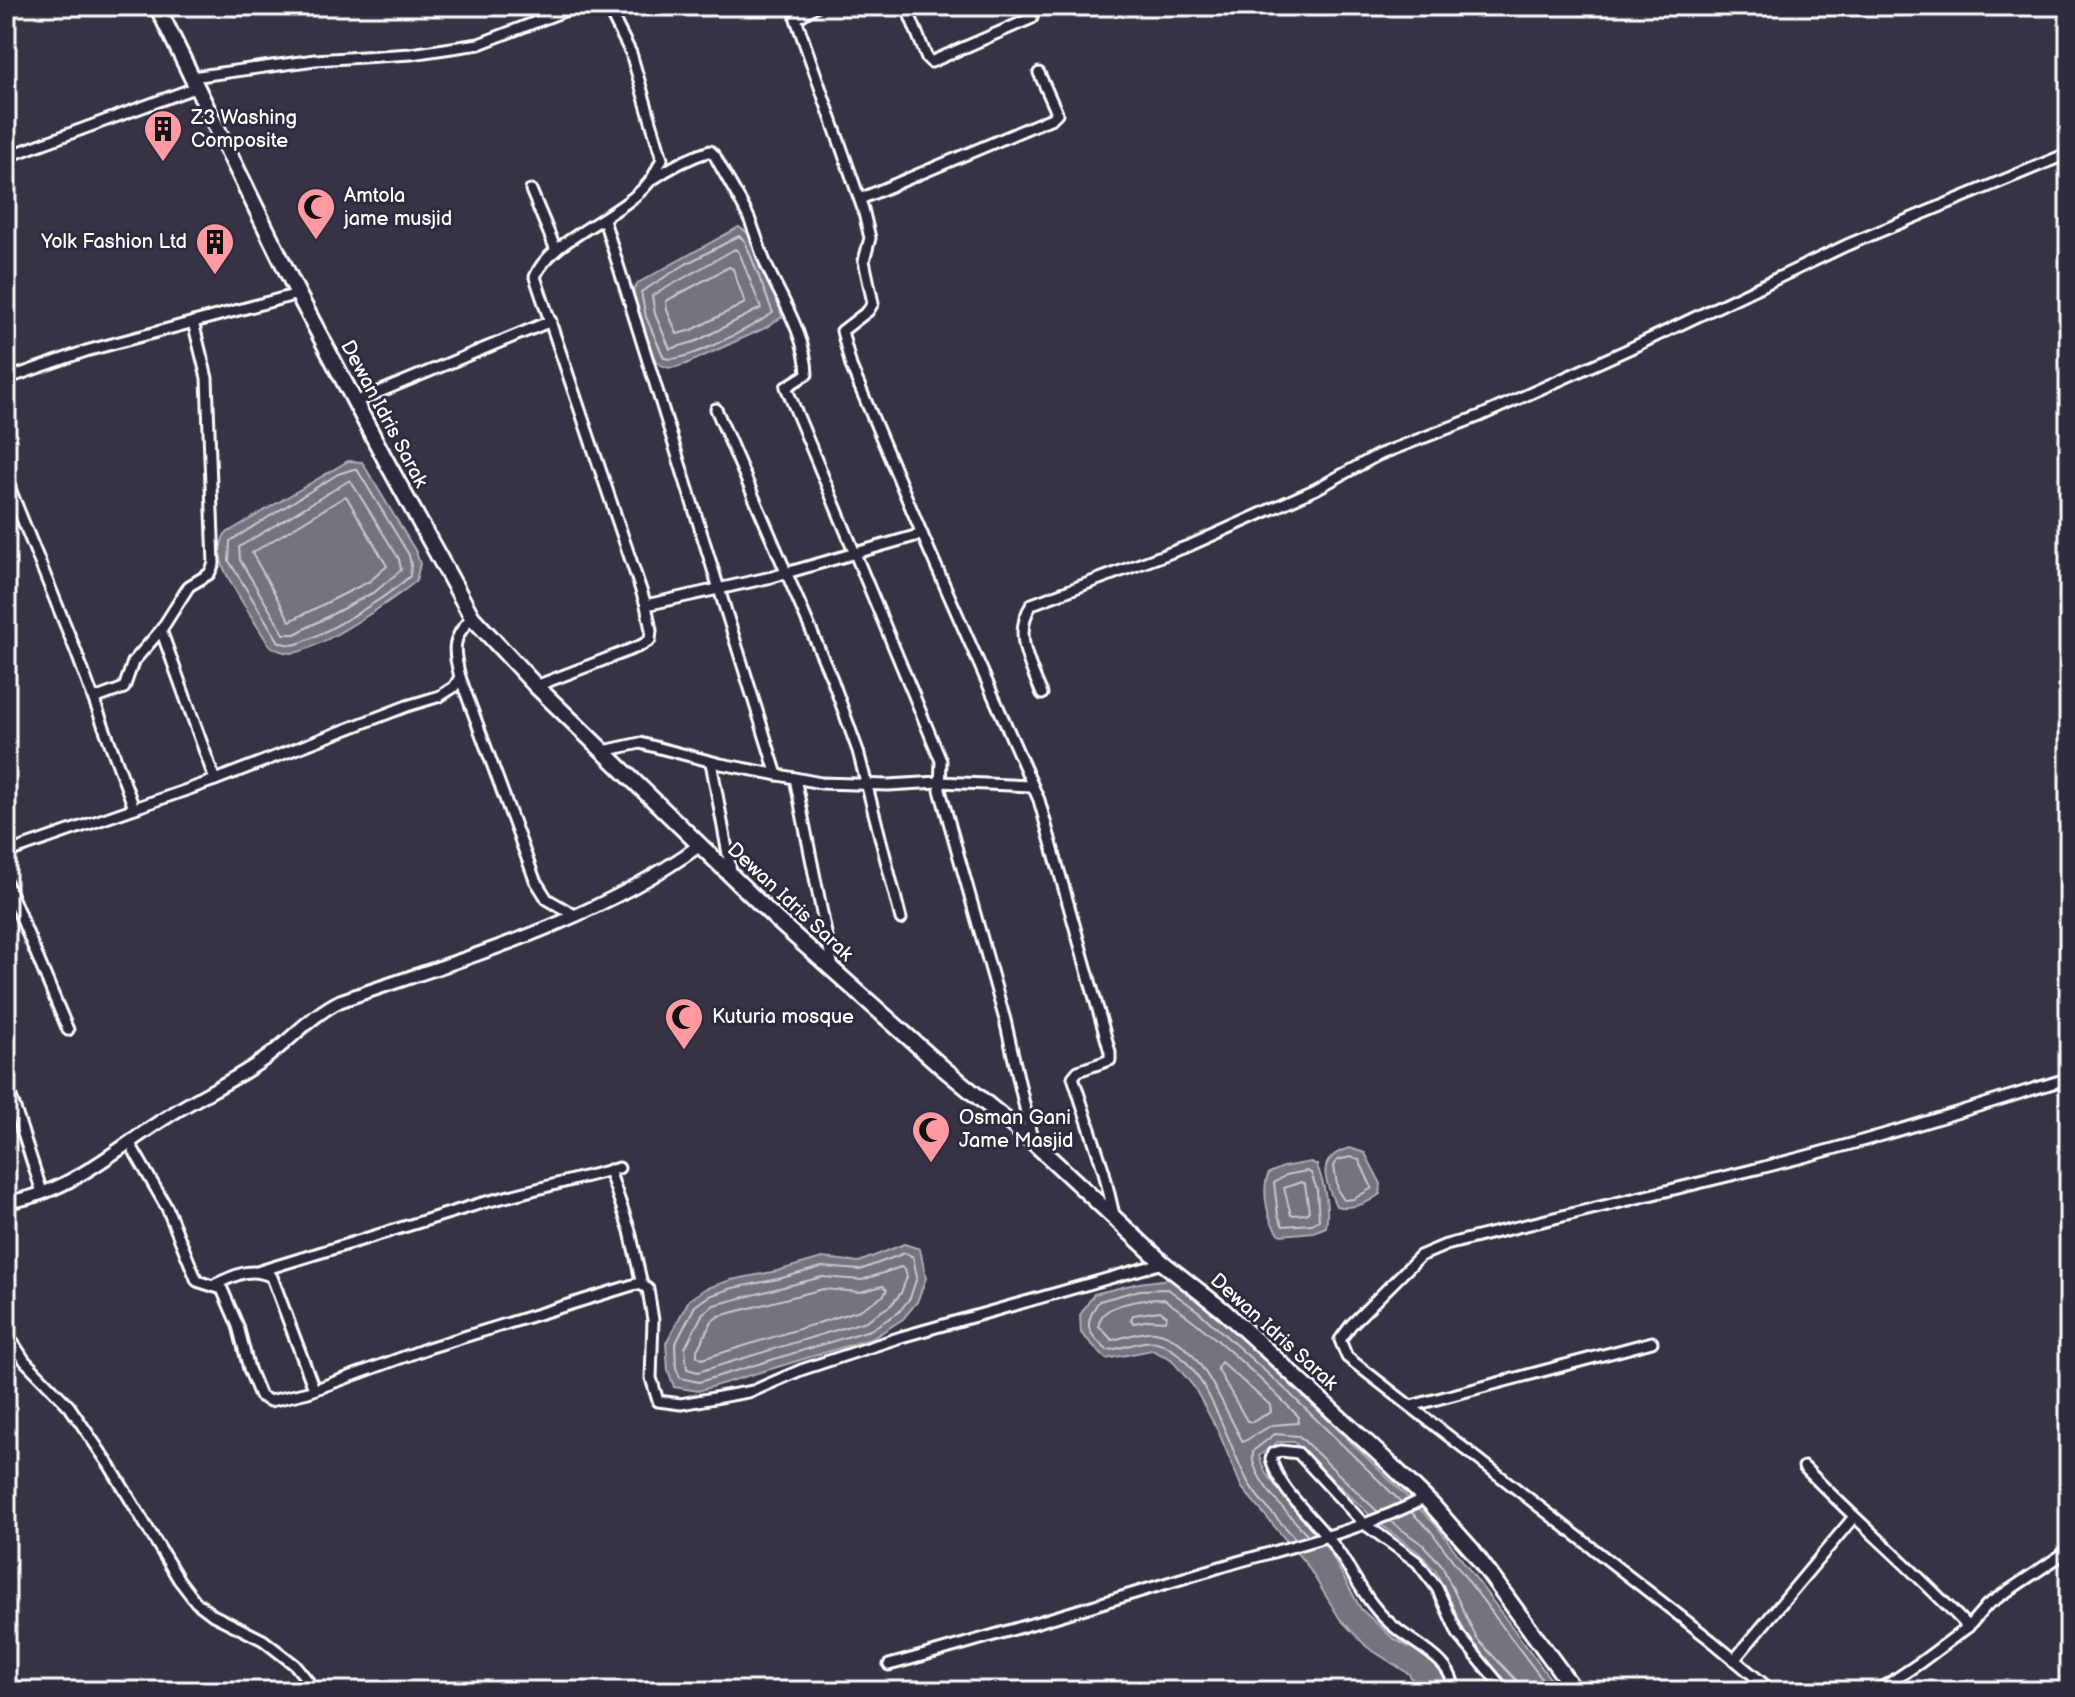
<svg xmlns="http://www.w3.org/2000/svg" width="2075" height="1697" font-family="'Balsamiq Sans',sans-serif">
	<rect width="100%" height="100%" fill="#373345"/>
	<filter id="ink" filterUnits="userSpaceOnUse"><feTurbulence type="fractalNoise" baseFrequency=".0125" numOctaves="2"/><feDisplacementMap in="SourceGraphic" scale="16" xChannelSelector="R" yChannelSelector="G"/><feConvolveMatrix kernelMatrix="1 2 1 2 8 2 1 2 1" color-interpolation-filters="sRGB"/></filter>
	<g filter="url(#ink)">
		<g fill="#76737f" stroke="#adabb2" stroke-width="2">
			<path d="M 739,227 L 752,236 L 776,293 L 782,317 L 765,328 L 686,364 C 677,367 669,370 661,365 C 647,357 633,307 632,291 L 638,283 Z"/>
			<path d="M 348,461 L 362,462 L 416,552 L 420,564 L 416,581 C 394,599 318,651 292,653 C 283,653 276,650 269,645 C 258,626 224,577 221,559 C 219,550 221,542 225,534 Z"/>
			<path d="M 1350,1148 L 1365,1153 L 1381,1184 L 1380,1194 C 1368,1203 1352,1210 1336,1206 C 1324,1180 1315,1157 1350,1148 Z"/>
			<path d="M 1311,1162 L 1317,1165 C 1324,1184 1330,1206 1326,1227 L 1314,1232 L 1281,1235 C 1267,1224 1261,1189 1269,1173 L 1283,1167 Z"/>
			<polygon points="904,1244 920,1249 926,1278 917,1302 903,1319 873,1338 698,1391 674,1387 668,1370 666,1343 689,1300 705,1289 731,1280 777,1271 822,1258 859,1262"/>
			<polygon points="1169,1279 1203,1304 1290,1383 1436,1525 1549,1677 1562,1691 1516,1691 1471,1644 1435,1570 1418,1552 1376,1521 1294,1442 1278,1442 1259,1456 1266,1474 1323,1540 1361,1609 1394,1639 1428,1657 1443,1673 1448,1688 1445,1691 1412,1691 1414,1683 1409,1674 1367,1647 1340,1619 1307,1565 1242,1488 1219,1433 1194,1387 1171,1359 1152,1350 1106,1359 1081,1333 1080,1315 1094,1294 1139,1283"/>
		</g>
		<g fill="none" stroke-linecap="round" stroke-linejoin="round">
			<g stroke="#c8c7cc" stroke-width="2">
				<path d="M 739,236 L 745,241 L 773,313 C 754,325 684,365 664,358 L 646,317 L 641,292 L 686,264 Z"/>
				<polygon points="735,249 739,252 761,308 697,341 670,349 655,314 652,296"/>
				<polygon points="729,267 733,269 745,303 692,330 677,334 667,310 666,301"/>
				<path d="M 354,469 L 358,471 L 409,555 L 411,565 L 410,576 C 386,598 328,633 297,644 C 291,646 285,644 279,642 L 229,561 L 230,541 L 338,474 Z"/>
				<polygon points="350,480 399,559 401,570 376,591 295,634 284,634 240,560 239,547"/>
				<polygon points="346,496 387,566 370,581 290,621 252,553"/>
				<polygon points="1351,1157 1359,1160 1372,1188 1354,1199 1344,1200 1338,1191 1334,1166 1337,1160"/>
				<polygon points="1307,1171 1311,1173 1317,1190 1319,1220 1312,1224 1283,1226 1278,1215 1274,1183 1286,1175"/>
				<polygon points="1301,1182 1305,1184 1309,1211 1306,1214 1291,1215 1284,1188"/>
				<polygon points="905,1253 913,1257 917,1277 910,1298 898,1313 870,1330 699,1382 680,1378 676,1368 675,1345 695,1306 709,1296 733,1288 778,1279 822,1267 860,1270"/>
				<polygon points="901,1267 905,1269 907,1277 901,1293 891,1305 866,1321 698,1372 687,1369 685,1348 703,1313 714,1305 822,1277 862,1280"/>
				<polygon points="883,1286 887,1290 883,1296 860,1310 702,1359 697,1356 697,1350 712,1321 719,1316 823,1289 860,1292"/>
				<path d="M 1164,1299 C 1213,1333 1257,1375 1299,1417 L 1298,1423 L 1272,1425 L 1243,1442 C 1223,1408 1200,1339 1155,1332 C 1142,1330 1125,1338 1112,1340 L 1099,1326 C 1098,1303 1146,1299 1164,1299 Z"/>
				<polygon points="1160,1311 1167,1316 1165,1321 1150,1320 1134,1323 1131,1320 1133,1315"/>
				<polygon points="1221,1362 1270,1405 1271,1412 1252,1422 1247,1421 1217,1368"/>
				<polyline points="1411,1512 1430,1530 1551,1691"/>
				<polyline points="1390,1521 1423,1545 1441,1564 1477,1639 1519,1683 1521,1691"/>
				<path d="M 1308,1535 C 1293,1519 1244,1472 1254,1450 L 1275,1434 L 1299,1436 L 1378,1512"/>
				<path d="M 1296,1539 C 1280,1521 1260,1503 1248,1482 C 1227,1444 1205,1355 1156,1342 C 1141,1339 1122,1350 1107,1350 C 1086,1332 1083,1324 1099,1301 L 1140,1290 L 1168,1289 L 1198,1311 L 1285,1389 L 1401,1502"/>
			</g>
			<g stroke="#fff" stroke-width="15">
				<g id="minor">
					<polyline points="906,6 927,58 931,62 1032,18"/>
					<polyline points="192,77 315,60 411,54 479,44 577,6"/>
					<polyline points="6,157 197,87"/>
					<path d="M 650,181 C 669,168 687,158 710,151 L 715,156 C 725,176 738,195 748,216 C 756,233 760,252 768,269 C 783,301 806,337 807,374 L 786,387 L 941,761 L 940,790 L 1005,1020 L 1032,1139"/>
					<polyline points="531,190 556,250"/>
					<polyline points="860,199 1052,118 1057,113 1039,73"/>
					<polyline points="604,220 777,775"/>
					<polyline points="6,379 86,351 298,294"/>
					<polyline points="355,402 551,321"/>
					<polyline points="716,409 832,679 858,751 901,919"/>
					<polyline points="6,479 75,649 134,808"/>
					<polyline points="922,534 1039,800 1110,1052 1110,1060 1078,1071 1073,1077 1104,1172 1114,1215"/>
					<polyline points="646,605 772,577 922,534 851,366 842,331 868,311 873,303 864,261 870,238 863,209 796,19 816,6"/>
					<path d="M 472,617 C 451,639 453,649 460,677 L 535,880 L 547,899 L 576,916"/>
					<polyline points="161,630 215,780"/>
					<path d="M 536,686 L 640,646 L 650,640 L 651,630 L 646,605 L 535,277 C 548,240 623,216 650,181 C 655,175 658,166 662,159 L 631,53 L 607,6"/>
					<path d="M 1042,694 C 1030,665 1012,633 1032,604 L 1191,545 L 1316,489 L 1378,455 L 1480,416 L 1629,349 L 1847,245 L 2069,153"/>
					<polyline points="94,699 124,688 133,662 161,630 189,586 209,574 214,564 207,378 193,322"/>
					<polyline points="604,751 640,743 721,764 821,783 888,785 939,782 1032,786"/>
					<polyline points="711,762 732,876"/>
					<polyline points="795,778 833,968"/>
					<polyline points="6,853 215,780 407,706 440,696 454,687 460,677"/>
					<polyline points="6,882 68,1030"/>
					<polyline points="6,1081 42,1192"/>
					<polyline points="129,1142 167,1208 197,1281 222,1289 238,1326 249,1369 260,1396 270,1401 308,1392 428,1348 636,1284 642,1285 648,1289 653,1320 651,1378 658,1401 681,1404 753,1391 801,1370 901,1337 1163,1263"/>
					<polyline points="609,1170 630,1231 642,1285"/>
					<polyline points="260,1271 482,1203 619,1168"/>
					<path d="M 214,1285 C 236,1275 250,1266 272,1277 L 314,1389"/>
					<polyline points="6,1332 25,1361 69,1406 110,1466 179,1580 196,1602 213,1615 263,1640 295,1665 316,1691"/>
					<polyline points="1411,1406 1652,1342"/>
					<path d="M 1804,1467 C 1857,1522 1916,1571 1968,1627"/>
					<polyline points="1734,1660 1853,1518"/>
					<path d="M 889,1665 C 999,1635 1108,1601 1217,1568 C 1284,1548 1364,1530 1425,1498"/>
					<path d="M 1454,1691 C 1454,1662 1418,1646 1398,1630 C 1365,1605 1356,1575 1332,1543 C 1312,1516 1280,1492 1271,1459 L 1273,1453 L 1281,1451 L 1298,1453 L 1363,1523 L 1417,1562 L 1437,1588 L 1458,1634 L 1505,1691"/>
					<path d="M 1772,1691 L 1712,1641 L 1347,1357 L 1340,1340 L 1351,1325 L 1420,1256 L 1446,1245 C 1547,1219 1647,1196 1748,1171 C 1856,1145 1962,1111 2069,1078"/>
					<polyline points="1878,1691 1921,1662 1968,1627 1987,1605 2069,1550"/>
				</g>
			</g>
			<g stroke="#fff" stroke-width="17">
				<path id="tertiary" d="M 6,1202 C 67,1195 117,1148 167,1117 C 198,1097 233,1081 263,1060 C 290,1041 310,1016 340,1001 C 464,958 593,923 700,845"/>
			</g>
			<g stroke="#fff" stroke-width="20">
				<polyline id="secondary" points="157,6 298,294 385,459 472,617 536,686 777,920 943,1068 1033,1142 1163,1263 1223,1310 1390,1464 1432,1505 1472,1550 1575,1691"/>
			</g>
			<use href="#minor" stroke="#2f2a3d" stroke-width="9"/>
			<use href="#tertiary" stroke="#2f2a3d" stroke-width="11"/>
			<use href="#secondary" stroke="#2f2a3d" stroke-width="14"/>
		</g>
	</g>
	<defs>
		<g id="building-pin" transform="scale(2)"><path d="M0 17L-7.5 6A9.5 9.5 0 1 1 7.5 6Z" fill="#ff9aa2" stroke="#2f2a3d"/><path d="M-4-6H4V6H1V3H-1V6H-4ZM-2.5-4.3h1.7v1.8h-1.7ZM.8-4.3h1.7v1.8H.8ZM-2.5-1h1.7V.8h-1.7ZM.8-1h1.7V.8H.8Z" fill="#111"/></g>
		<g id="mosque-pin" transform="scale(2)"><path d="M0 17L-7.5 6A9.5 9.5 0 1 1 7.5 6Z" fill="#ff9aa2" stroke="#2f2a3d"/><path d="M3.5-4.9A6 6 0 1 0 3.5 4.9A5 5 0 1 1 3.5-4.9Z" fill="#111"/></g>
	</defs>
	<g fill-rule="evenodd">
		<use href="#building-pin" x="163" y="129"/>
		<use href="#mosque-pin" x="316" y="207"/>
		<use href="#building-pin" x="215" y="242"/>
		<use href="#mosque-pin" x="684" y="1017"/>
		<use href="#mosque-pin" x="931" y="1130"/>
	</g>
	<g text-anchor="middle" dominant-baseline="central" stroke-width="6" stroke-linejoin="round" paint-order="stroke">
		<g font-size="20" fill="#fff" stroke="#2f2a3d" text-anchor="start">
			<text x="191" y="118">Z3 Washing<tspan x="191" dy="23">Composite</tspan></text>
			<text x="344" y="196">Amtola<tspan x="344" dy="23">jame musjid</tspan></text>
			<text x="187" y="242" text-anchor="end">Yolk Fashion Ltd</text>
			<text x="712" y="1017">Kuturia mosque</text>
			<text x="959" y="1118">Osman Gani<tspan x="959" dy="23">Jame Masjid</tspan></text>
		</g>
		<g font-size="20" fill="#fff" stroke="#2f2a3d">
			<text transform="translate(384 414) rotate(62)">Dewan Idris Sarak</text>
			<text transform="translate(790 902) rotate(43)">Dewan Idris Sarak</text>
			<text transform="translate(1274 1332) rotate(42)">Dewan Idris Sarak</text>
		</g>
	</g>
	<rect width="2075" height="1697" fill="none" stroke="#2f2a3d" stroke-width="32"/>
	<rect x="16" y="16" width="2043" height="1665" fill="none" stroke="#fff" stroke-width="3" filter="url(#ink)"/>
</svg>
